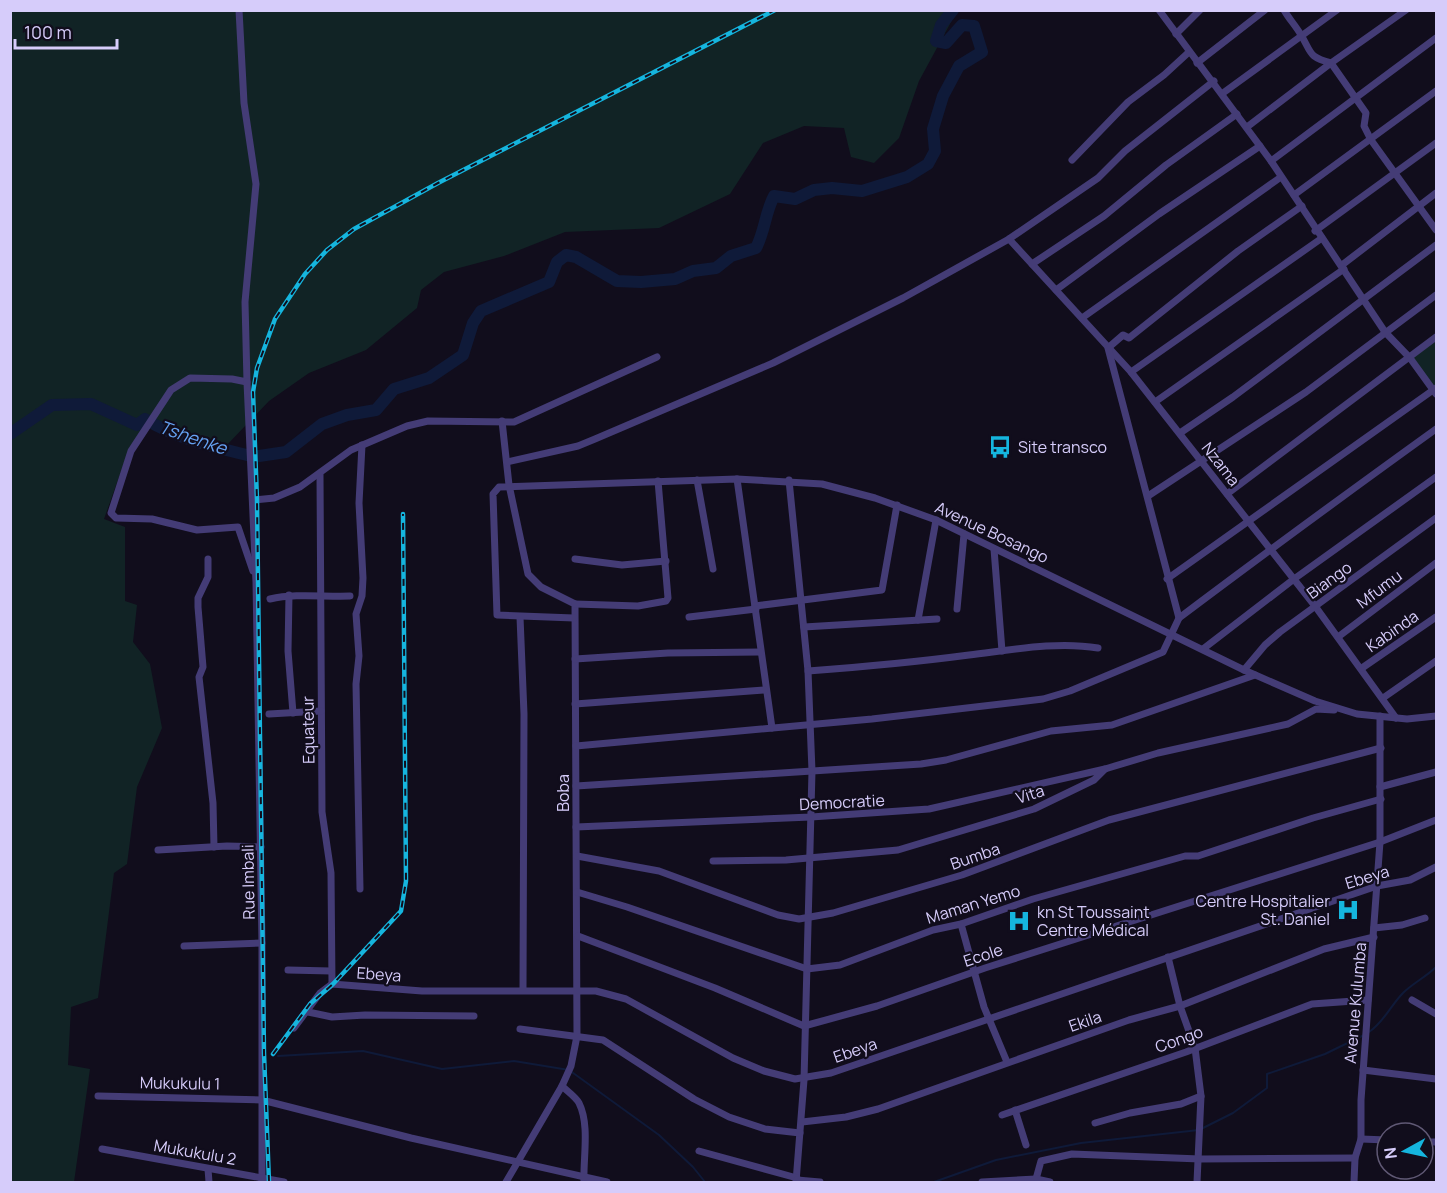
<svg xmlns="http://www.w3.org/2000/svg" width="1447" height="1193" font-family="Manrope,sans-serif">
	<rect width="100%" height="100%" fill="#110d1c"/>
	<g fill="#112325">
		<polygon points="10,11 957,11 919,81 899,138 874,163 851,157 844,128 804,126 763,143 730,194 659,228 565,232 504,256 444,272 421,290 417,308 366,350 309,373 269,401 226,446 155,424 130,446 104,519 125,527 125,601 137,605 133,642 150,664 162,728 137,787 127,864 114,873 98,998 71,1007 68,1065 90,1069 74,1182 11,1182"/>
		<polygon points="1436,340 1436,393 1413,358"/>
	</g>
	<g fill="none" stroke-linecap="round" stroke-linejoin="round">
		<g stroke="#0f1a39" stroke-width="2">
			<path d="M 1369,1032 C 1384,1022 1391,1005 1403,993 C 1413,983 1426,977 1436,967"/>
			<polyline points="278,1056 363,1051 442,1069 514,1061 569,1070 659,1135 693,1167 705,1182"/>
			<polyline points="934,1182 996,1160 1081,1143 1199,1130 1233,1113 1267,1088 1267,1074 1325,1054 1364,1035"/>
		</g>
		<g stroke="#0f1a39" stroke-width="12">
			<path d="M 10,434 L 52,405 L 91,404 L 137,425 L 145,419 C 175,438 213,447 247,455"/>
			<path d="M 259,456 L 286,452 L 322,424 L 347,415 L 376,410 L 394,389 L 429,378 L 463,355 L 473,323 L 481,311 L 549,282 L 557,262 L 566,255 L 576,257 L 617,281 L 641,282 L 675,279 L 693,271 L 716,268 L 731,256 L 756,248 C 765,231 765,213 774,196 L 795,199 L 814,190 L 832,188 L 862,191 L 907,177 L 928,164 L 935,151 L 933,129 L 943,96 L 959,66 L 982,52 L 974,26 L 962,25 L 946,43 L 936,41 L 941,25 L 953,10"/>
		</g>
		<g stroke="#443c76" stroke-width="7">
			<polyline points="239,10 244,103 256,184 245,302 247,382 232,379 190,378 171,390 131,451 111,513 116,518 152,519 197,530 238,527 253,571"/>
			<polyline points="1159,10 1271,161 1385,332 1410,358 1436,394"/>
			<path d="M 1284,10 C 1289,19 1296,26 1301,35 C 1312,53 1308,57 1331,63 L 1366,113 L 1364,126 L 1371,140 L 1436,230"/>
			<polyline points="1176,34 1200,10"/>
			<polyline points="1197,63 1265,10"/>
			<polyline points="1223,93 1337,10"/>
			<polyline points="1247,127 1331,63 1406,10"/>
			<polyline points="1072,160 1128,102 1164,75 1189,52"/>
			<polyline points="1271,161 1436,38"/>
			<polyline points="1294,195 1436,91"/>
			<polyline points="1315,231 1436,143"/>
			<polyline points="1009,239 1131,372 1315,606 1396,718"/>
			<polyline points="1032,264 1104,216 1166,165 1237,114"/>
			<polyline points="1342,265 1436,193"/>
			<polyline points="1056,290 1159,214 1260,146"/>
			<polyline points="1082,318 1281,177"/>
			<polyline points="1131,372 1322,238"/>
			<polyline points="247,382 256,582 262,943 262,1182"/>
			<polyline points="1155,402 1344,269"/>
			<path d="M 502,421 L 509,485 L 528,574 L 541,587 L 575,604 L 577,1036 L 571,1066 L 562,1086 C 567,1091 576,1097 579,1103 C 590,1125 583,1158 584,1182"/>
			<polyline points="1180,433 1233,397 1436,245"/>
			<polyline points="507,462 578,446 595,439 773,363 903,298 1009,239 1098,178 1125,151 1214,81"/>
			<polyline points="320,475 322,812 331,873 332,984"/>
			<polyline points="737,479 772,728"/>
			<polyline points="697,480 713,569"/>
			<polyline points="789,480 808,671 812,771 804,1080 796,1182"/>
			<polyline points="1227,494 1436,337"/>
			<polyline points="1148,496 1306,392 1436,295"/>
			<polyline points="254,500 274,498 300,487 351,450 407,426 428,421 514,422 657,357"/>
			<polyline points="994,549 1002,651"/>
			<polyline points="208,559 208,577 198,598 198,607 203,667 199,677 213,803 214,847"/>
			<polyline points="575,559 622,565 666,561"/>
			<polyline points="1167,579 1436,388"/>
			<polyline points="289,595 288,651 293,713"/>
			<path d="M 270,599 C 296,593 323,597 350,596"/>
			<polyline points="575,604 638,606 666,601 668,598 658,481"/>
			<polyline points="755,606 882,590 897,505"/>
			<polyline points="957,609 964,534"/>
			<polyline points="520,617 524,714 523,989"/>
			<polyline points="689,617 756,609"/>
			<polyline points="574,618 497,615 493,494 499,487 737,479 822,484 875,498 936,520 1244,670 1315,701 1357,714 1407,719 1436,716"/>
			<path d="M 1179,618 C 1264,554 1350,491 1436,429"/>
			<polyline points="918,620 936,520"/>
			<polyline points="804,627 937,619"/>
			<polyline points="1338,637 1436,563"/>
			<polyline points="1203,649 1294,579 1436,477"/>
			<polyline points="575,659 668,653 760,652"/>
			<polyline points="1362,668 1436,617"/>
			<polyline points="1244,670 1265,645 1280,632 1436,518"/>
			<path d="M 808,671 C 862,667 916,662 969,655 C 1011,650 1057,641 1098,648"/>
			<polyline points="1383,698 1436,661"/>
			<polyline points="575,704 764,690"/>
			<polyline points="269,714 321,711"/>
			<polyline points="576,746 872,719 1043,699 1070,691 1163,652 1179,618 1108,348 1123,335 1129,338 1238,251 1302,206"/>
			<polyline points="576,786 921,764 946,760 1051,731 1112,725 1255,675"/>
			<polyline points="1380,787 1436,772"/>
			<polyline points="576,827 811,817 929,809 1105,769"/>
			<polyline points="158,850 227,846 261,847"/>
			<polyline points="577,856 659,871 778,915 799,919 833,913 962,875 1109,820 1381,748"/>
			<polyline points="713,861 786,860 898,850 1034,809 1094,780 1105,769 1158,753 1288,724 1316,709 1334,710"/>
			<polyline points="360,889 356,684 359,656 356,614 362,596 363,578 359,503 362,445"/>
			<polyline points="577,892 627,907 807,969 840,965 933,930 961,924 1033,899 1185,856 1198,856 1313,818 1381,799"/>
			<polyline points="961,924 984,1007 1007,1062"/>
			<polyline points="1374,928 1402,925 1425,918"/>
			<polyline points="578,936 715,988 804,1026 877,1006 985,968 1380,842 1436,820"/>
			<polyline points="184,946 262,943"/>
			<polyline points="1168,957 1180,1006 1195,1048 1201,1096 1197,1182"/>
			<polyline points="288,970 331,971"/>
			<polyline points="1412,1000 1436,1014"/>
			<polyline points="308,1012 332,1017 365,1015 474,1016"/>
			<polyline points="294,1028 320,993 332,984 422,991 596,991 626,999 733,1058 764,1071 795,1079 831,1073 872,1059 1377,886 1410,880 1436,867"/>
			<polyline points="520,1029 603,1040 694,1099 729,1117 765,1129 800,1133"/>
			<polyline points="1363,1070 1436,1079"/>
			<polyline points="98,1096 262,1100 411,1138 607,1182"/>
			<polyline points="1015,1110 1026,1145"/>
			<polyline points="1002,1115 1186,1052 1312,1004 1368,1000"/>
			<polyline points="802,1122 846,1117 878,1109 1129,1020 1180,1006 1324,949 1374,937"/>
			<polyline points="1095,1123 1130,1113 1181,1104 1201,1096"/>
			<polyline points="1361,1139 1387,1140"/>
			<polyline points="1423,1142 1436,1142"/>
			<polyline points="102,1149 284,1182"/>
			<polyline points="699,1151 797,1178"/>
			<polyline points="208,1169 209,1182"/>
			<polyline points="1036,1179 1041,1161 1072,1154 1200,1159 1355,1158"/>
			<polyline points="797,1180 820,1182"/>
			<polyline points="506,1182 562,1086"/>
			<polyline points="982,1182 1036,1179 1050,1182"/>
			<polyline points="1354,1182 1355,1158 1361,1139 1361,1100 1380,842 1380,716"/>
		</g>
		<g stroke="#15b5de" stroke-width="4.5">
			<g id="rail">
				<polyline points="273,1054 310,1004 333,984 401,911 406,881 403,514"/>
				<polyline points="269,1182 264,1053 257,500 253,392 257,368 275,319 305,274 327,250 354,229 438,183 775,10"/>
			</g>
		</g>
		<use href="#rail" stroke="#110d1c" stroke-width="2" stroke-dasharray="7" stroke-linecap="butt"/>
	</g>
	<defs>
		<g id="bus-bare" transform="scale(1.8)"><path d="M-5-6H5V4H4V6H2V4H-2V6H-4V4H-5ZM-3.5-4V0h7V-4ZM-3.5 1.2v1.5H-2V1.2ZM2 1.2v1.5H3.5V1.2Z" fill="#15b5de" stroke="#110d1c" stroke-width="2.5" paint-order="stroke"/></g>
		<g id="hospital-bare" transform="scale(1.8)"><path d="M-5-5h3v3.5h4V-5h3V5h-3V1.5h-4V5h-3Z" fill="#15b5de" stroke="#110d1c" stroke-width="2.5" paint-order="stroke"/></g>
	</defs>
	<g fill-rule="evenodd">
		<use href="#bus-bare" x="1000" y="447"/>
		<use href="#hospital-bare" x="1348" y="910"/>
		<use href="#hospital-bare" x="1019" y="921"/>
	</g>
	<g text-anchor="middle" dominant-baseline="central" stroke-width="4.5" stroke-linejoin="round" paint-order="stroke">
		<g font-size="16" fill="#d6ccfa" stroke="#110d1c" text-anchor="start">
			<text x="1018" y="447">Site transco</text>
			<text x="1330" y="901" text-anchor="end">Centre Hospitalier<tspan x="1330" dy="18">St. Daniel</tspan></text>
			<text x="1037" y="912">kn St Toussaint<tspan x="1037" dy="18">Centre Médical</tspan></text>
		</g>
		<g font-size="16" fill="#d6ccfa" stroke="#110d1c">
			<text transform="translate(1221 464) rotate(52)">Nzama</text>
			<text transform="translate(992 532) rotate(25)">Avenue Bosango</text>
			<text transform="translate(1329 580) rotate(-36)">Biango</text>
			<text transform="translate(1379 589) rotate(-37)">Mfumu</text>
			<text transform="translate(1392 631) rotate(-35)">Kabinda</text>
			<text transform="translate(308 730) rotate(-91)">Equateur</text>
			<text transform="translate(563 793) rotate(-90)">Boba</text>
			<text transform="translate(1030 794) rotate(-18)">Vita</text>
			<text transform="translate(842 802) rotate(-3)">Democratie</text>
			<text transform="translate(975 856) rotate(-19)">Bumba</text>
			<text transform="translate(1367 877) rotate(-17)">Ebeya</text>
			<text transform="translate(248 882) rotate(-91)">Rue Imbali</text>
			<text transform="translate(973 904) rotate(-17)">Maman Yemo</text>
			<text transform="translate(983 955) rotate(-18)">Ecole</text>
			<text transform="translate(379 974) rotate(4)">Ebeya</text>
			<text transform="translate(1355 1003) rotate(-85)">Avenue Kulumba</text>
			<text transform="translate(1085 1021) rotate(-19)">Ekila</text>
			<text transform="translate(1179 1039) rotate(-20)">Congo</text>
			<text transform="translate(855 1050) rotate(-19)">Ebeya</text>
			<text transform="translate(180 1083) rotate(1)">Mukukulu 1</text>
			<text transform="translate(195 1152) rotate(10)">Mukukulu 2</text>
		</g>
		<g font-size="18" font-style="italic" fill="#64a1f1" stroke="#110d1c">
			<text transform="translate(193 437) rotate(19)">Tshenke</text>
		</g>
	</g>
	<rect width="1447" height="1193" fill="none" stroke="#d6ccfa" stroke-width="24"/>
	<g transform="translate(1405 1151) rotate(262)"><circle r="28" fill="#110d1c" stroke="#605975" stroke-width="1.5"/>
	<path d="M0-4.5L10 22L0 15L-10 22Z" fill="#15b5de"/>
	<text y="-9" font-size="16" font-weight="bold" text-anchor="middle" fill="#d6ccfa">N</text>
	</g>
	<path d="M15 39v9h102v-9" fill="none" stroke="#d6ccfa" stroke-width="3"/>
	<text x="24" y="39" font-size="18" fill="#d6ccfa" stroke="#110d1c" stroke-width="4.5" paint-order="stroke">100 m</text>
</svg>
